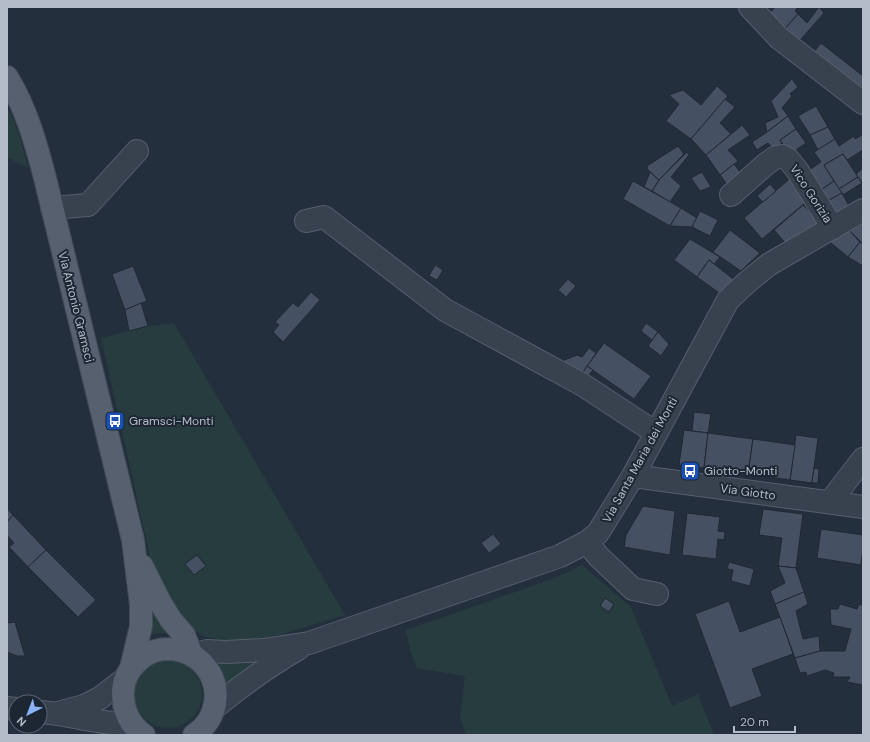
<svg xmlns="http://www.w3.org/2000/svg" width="870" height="742" font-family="'DM Sans',sans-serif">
	<rect width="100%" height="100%" fill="#242f3e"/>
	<g fill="#263c3f">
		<path d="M 7,107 C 18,126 23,147 28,168 L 7,157 Z"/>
		<polygon points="174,323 345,615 283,634 245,641 222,640 206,637 195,631 178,613 152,565 101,338 148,326"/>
		<polygon points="582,565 631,607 672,706 698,694 714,735 466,735 460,718 465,676 417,668 410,650 406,630 555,578"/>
		<polygon points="145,597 153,613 168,633 154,634 142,637"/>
		<circle cx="168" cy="694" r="34"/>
		<polygon points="213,660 258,661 237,675 224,689"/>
	</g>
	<g fill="#455162" stroke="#1f2835">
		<polygon points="775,7 798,7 795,11 798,14 780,34 768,15"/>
		<polygon points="819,7 824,13 795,46 780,34 798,14 807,23"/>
		<polygon points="821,43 863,76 863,97 809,58"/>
		<polygon points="792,79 798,87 790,94 792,96 782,108 788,116 767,132 765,123 778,117 771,101"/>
		<polygon points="717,86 728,96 691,139 666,121 679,104 669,95 683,90 701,105"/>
		<polygon points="725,99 735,107 720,123 731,134 706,155 691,139"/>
		<polygon points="816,106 828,127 810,135 798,116"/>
		<polygon points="788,116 796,129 780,140 782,143 774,149 768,143 757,150 752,142 767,132"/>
		<polygon points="742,125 750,135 728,150 738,161 720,175 706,155"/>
		<polygon points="828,127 835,139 818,150 810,135"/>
		<polygon points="796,129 806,143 790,154 780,140"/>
		<polygon points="862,135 863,137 863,150 847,160 843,154 824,165 834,181 818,192 806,172 821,162 814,152 835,139 839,146 854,136 855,139"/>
		<polygon points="678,146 684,154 659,180 648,170 647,166"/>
		<polygon points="687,152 689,155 671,177 681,186 670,202 652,191 659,180"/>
		<polygon points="843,154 858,177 839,189 824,165"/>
		<polygon points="751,162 754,168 729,187 720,175 734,164 740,172"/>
		<polygon points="863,168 863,184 856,174"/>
		<polygon points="650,172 659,180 652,191 644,187"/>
		<polygon points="702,172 711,187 700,191 691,178"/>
		<polygon points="794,175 811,198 762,239 744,218"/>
		<polygon points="858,177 862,183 843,195 839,189"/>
		<polygon points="633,181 681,208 670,226 623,199"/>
		<polygon points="834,181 842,193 824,203 818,192"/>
		<polygon points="770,184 776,191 763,202 757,196"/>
		<polygon points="842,193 850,208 834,219 824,203"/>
		<polygon points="803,205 820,223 787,245 774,230"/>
		<polygon points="681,208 697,218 692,227 670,226"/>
		<polygon points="700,211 718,220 710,236 692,227"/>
		<polygon points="863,219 863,244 847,228"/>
		<polygon points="847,228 860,242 848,257 826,239"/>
		<polygon points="730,230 760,253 741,271 713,252"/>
		<polygon points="690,239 720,257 714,264 709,260 697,277 674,260"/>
		<polygon points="860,242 863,244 863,266 848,257"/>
		<polygon points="709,260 737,282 722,295 697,277"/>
		<polygon points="435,265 443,270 437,280 429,276"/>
		<polygon points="133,266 147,301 125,310 112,274"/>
		<polygon points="568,279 576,286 566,297 558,290"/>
		<polygon points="311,292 320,300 283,342 273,332 279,325 275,322 293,303 298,307"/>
		<polygon points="141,303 148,326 129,331 125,310"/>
		<polygon points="646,323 658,332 652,340 641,331"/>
		<polygon points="658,332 669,344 661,356 648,346"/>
		<polygon points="604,343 651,376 634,399 587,366"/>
		<polygon points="589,348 596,353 580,377 557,363 577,355 582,357"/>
		<polygon points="587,366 593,370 585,380 580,377"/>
		<polygon points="694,412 711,414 708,433 692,431"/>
		<polygon points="684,430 708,433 704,468 679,465"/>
		<polygon points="708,433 753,439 748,474 704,468"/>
		<polygon points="796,435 818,438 812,483 790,480"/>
		<polygon points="753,439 795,445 790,480 748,474"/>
		<polygon points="814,468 819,469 818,483 812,483"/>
		<polygon points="643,506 675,511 670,555 624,547 626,535"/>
		<polygon points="7,509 13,515 7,522"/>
		<polygon points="763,509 803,514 796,568 778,566 782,538 759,535"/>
		<polygon points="687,513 720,517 718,531 725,532 724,540 718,539 716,559 682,555"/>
		<polygon points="13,515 46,550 28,567 9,547 14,543 7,535 7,522"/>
		<polygon points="821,529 863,535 863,547 861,565 817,558"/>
		<polygon points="493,534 501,544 489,553 481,543"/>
		<polygon points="46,550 96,600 78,617 28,567"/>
		<polygon points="197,555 206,566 194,575 185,564"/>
		<polygon points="729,562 754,569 750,586 731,581 733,570 727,569"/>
		<polygon points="778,566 796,568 804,592 775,604 770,591 785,583"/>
		<polygon points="804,592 808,604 796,611 803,639 819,636 820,651 795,658 775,604"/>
		<polygon points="605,598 614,604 609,612 600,606"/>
		<polygon points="729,601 740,632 780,617 793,654 752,669 762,696 730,708 695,614"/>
		<polygon points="840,604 857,609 859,604 863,606 863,685 847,682 850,677 833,677 834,673 825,670 807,676 806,672 800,673 795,658 820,651 845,651 851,629 831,625 830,609 838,609"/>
		<polygon points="15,622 25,656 17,656 7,652 7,623"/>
	</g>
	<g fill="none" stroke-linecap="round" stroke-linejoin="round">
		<g stroke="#565f6c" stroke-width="24">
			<g id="minor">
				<polyline points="750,7 779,38 863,103"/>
				<polyline points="731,195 766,164 776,157 782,156 788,159 797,170 833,228"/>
				<polyline points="52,208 88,205 137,151"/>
				<polyline points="306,221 324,217 445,310 583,385 656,433"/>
				<polyline points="633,476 863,507"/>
				<polyline points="830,502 863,459"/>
				<polyline points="587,542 598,556 633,589 657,594"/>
				<polyline points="192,655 207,651 226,652 263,650 309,643 560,556 587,542 598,533 633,476 728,300 745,284 768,265 863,210"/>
				<polyline points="7,708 16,709"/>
				<path d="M 214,708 C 241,686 268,666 298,649"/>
				<path d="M 40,712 C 71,714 101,725 132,724"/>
				<polyline points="61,712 84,706 100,698 126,678"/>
			</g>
		</g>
		<g stroke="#414a57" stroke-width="24">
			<g id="major">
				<path d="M 7,77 C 26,108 36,143 45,178 L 133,540 L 141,605 L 141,626 L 131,668"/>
				<polyline points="142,566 160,602 171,620 184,635 192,655"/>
				<path d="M 144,735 C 130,726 123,710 123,694 C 123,683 127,672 135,664 C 166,630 222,658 215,703 C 213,716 205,728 194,735"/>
			</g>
		</g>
		<use href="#minor" stroke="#38414e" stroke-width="22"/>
		<use href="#major" stroke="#56606e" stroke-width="22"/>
	</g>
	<defs>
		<g id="bus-square" transform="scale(1)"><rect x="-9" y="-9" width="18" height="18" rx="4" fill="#1a4fb4" stroke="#1d2633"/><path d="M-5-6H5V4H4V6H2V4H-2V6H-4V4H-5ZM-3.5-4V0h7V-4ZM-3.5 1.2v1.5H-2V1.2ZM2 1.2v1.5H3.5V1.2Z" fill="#fff"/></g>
	</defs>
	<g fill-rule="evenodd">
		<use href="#bus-square" x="115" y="421"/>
		<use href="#bus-square" x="690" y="471"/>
	</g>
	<g text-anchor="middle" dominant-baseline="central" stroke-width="4" stroke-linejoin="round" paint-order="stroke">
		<g font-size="12" fill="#b4bcc9" stroke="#1d2633">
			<text transform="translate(811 194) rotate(57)">Vico Gorizia</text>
			<text transform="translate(76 307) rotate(76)">Via Antonio Gramsci</text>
			<text transform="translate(640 460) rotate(-61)">Via Santa Maria dei Monti</text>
			<text transform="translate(748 492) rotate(8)">Via Giotto</text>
		</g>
		<g font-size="12" fill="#b4bcc9" stroke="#1d2633" text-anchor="start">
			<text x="129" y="421">Gramsci-Monti</text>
			<text x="704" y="471">Giotto-Monti</text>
		</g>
	</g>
	<rect width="870" height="742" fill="none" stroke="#b4bcc9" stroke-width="16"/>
	<g transform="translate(28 714) rotate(222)"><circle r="19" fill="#1d2633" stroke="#59626f"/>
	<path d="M0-3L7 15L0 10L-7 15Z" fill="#8ab4f8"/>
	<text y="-6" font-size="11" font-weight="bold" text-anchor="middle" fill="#b4bcc9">N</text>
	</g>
	<path d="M734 726v6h61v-6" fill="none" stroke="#b4bcc9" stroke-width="2"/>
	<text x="740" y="726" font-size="12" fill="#b4bcc9" stroke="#1d2633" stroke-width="3" paint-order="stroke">20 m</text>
</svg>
